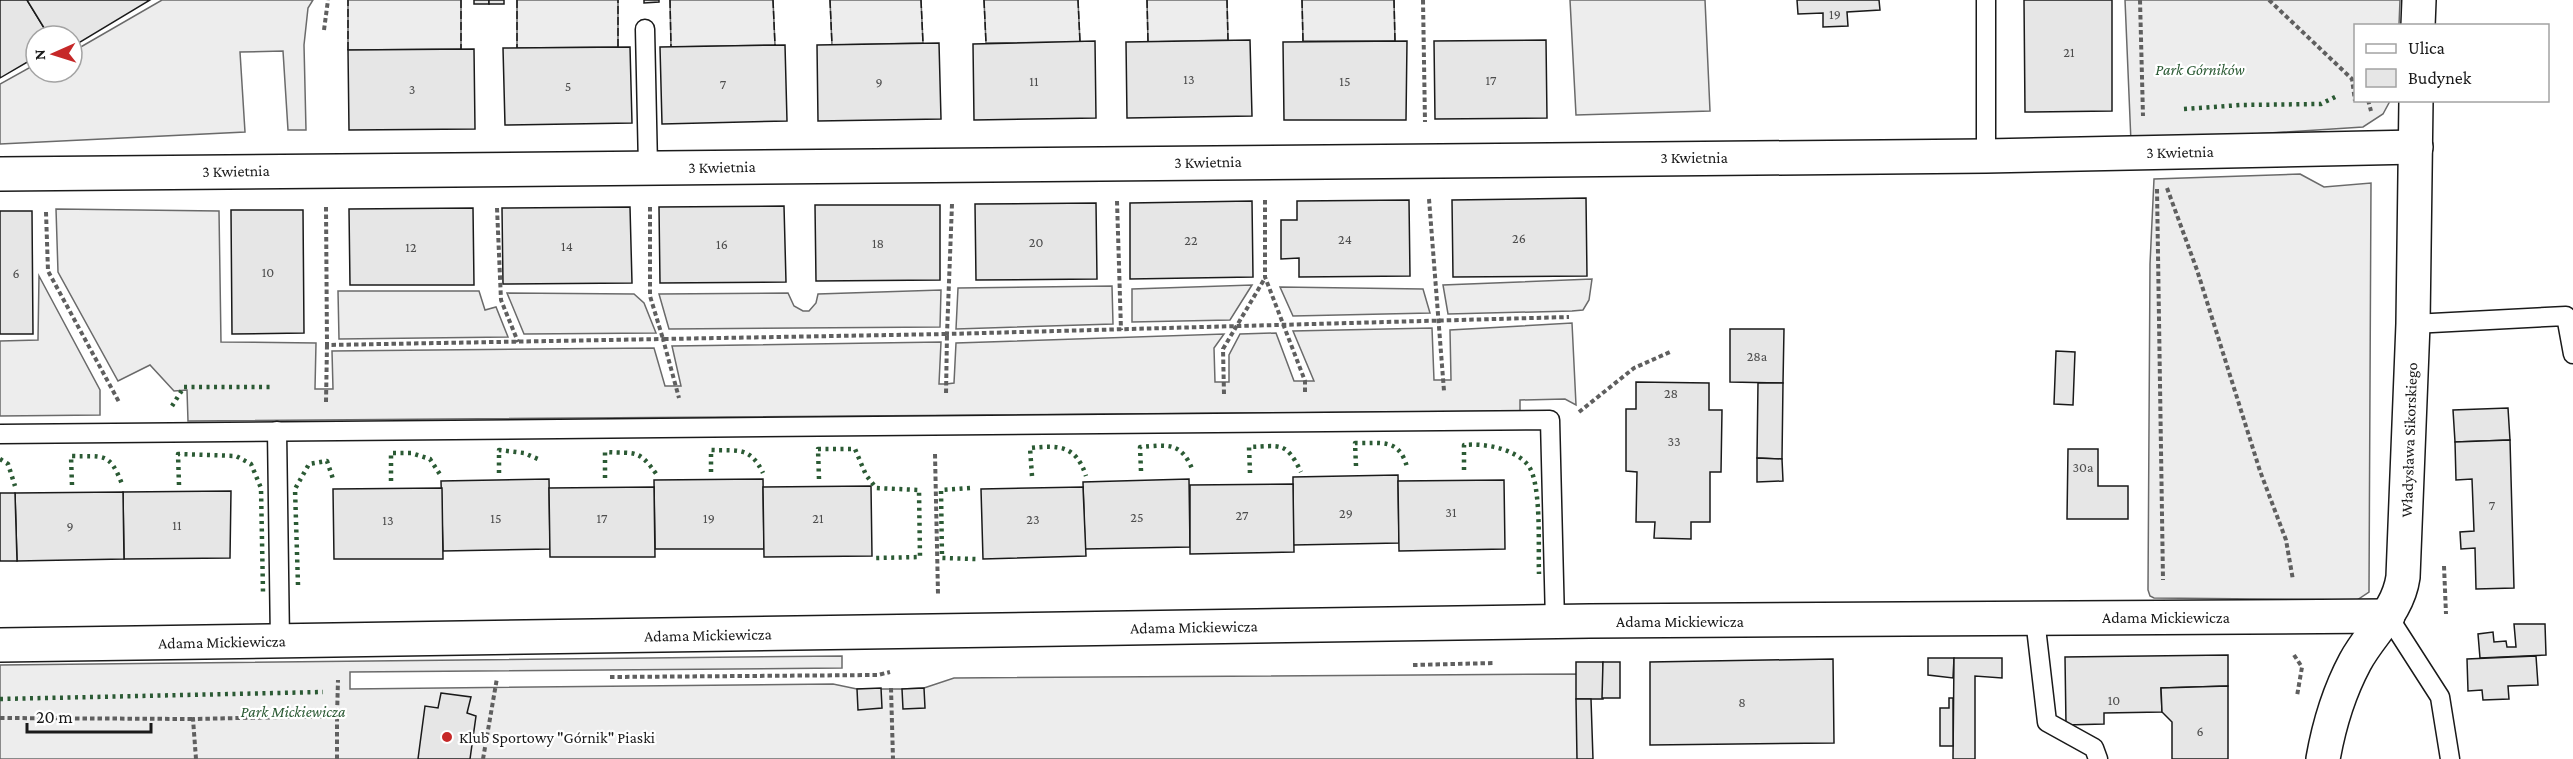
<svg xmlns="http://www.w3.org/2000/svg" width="2573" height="759" font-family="'Crimson Pro',serif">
	<rect width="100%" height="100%" fill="#fff"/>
	<g fill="#ededed" stroke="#6a6a6a" stroke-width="1.5">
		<polygon points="162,0 313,0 308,8 304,45 306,130 288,130 283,51 240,52 245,132 0,144 0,84 36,64 36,72 72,72 72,52"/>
		<polygon points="348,0 461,0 461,49 348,50"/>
		<polygon points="517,0 618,0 618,47 517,48"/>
		<polygon points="670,0 773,0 775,45 671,47"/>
		<polygon points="830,0 921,0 923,43 832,45"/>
		<polygon points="984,0 1078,0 1080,42 986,43"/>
		<polygon points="1147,0 1227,0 1228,40 1148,42"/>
		<polygon points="1302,0 1394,0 1395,41 1303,41"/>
		<polygon points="1570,0 1705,0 1710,111 1576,115"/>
		<polygon points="2125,0 2400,0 2399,25 2356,26 2356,100 2390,101 2383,114 2363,127 2131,142"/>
		<polygon points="2300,174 2324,187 2371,183 2369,592 2357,600 2154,598 2150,596 2148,590 2150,264 2154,179"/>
		<polygon points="56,209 219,211 221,342 316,343 315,389 333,389 332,351 654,348 665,386 681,386 672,346 941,342 939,384 946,384 954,383 956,343 1224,334 1214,348 1215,382 1229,382 1229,355 1240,334 1276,333 1294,381 1314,381 1293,331 1432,328 1434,380 1451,380 1450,330 1572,323 1576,405 1565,399 1520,400 1520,411 188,421 187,390 174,391 150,365 118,381 58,272"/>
		<polygon points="39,276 100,390 100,415 0,416 0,341 38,340"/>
		<polygon points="1592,279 1589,300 1583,310 1572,311 1448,314 1443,285"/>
		<polygon points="1252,285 1230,320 1132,322 1132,289"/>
		<polygon points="1112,286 1113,324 956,329 958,288"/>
		<polygon points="1280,287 1423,289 1430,313 1293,316"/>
		<polygon points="941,290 940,327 669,329 659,294 788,293 794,306 803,311 809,311 816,303 818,294"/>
		<polygon points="338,291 479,291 485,310 496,307 508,337 339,339"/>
		<polygon points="507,293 634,294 644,303 656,333 524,334"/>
		<polygon points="842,656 842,668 350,672 350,689 833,684 857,689 902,689 924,688 954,678 1580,674 1580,759 0,759 0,665"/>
	</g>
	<g fill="#e6e6e6" stroke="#1a1a1a" stroke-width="1.5">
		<polygon points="0,0 27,0 49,36 36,36 36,57 0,78"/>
		<polygon points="27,0 150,0 72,47 72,36 49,36"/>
		<rect x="474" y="0" width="15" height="4"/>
		<rect x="489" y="0" width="15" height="4"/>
		<polygon points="644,0 659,0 659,2 644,3"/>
		<polygon points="1797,0 1879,0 1880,10 1847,12 1848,26 1823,27 1823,13 1798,14"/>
		<polygon points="2024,0 2112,0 2112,111 2025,112"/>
		<polygon points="1250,40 1252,116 1127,118 1126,42"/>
		<polygon points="1546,40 1547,118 1435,119 1434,41"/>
		<polygon points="1095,41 1096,118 974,120 973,44"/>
		<polygon points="1407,41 1406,120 1284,120 1283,42"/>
		<polygon points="939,43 941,119 818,121 817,45"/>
		<polygon points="785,45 787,121 662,124 660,47"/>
		<polygon points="630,47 632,123 505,125 503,48"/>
		<polygon points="474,49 475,129 349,130 348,50"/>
		<polygon points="1586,198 1587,276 1453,277 1452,200"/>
		<polygon points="1409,200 1410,276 1299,277 1299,258 1281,259 1281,220 1297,220 1297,201"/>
		<polygon points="1252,201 1253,277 1130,279 1130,203"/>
		<polygon points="1096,203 1097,279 976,280 975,204"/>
		<polygon points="815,205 940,205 940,280 816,281"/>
		<polygon points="784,206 786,282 660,283 659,207"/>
		<polygon points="630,207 632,283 503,284 502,208"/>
		<polygon points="473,208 474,285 350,285 349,209"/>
		<polygon points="231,210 303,210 304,333 232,334"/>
		<polygon points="0,211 32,211 33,334 0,334"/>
		<polygon points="1730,329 1784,329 1783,383 1730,382"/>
		<polygon points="2056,351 2075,352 2073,405 2054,404"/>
		<polygon points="1636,382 1709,383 1709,410 1722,410 1721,472 1710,472 1710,522 1691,522 1691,539 1654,538 1655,522 1636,522 1637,472 1626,471 1626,409 1636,409"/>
		<polygon points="1758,383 1783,383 1782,459 1757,458"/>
		<polygon points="2508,408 2510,440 2455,442 2453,410"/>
		<polygon points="2510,440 2514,588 2476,589 2475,548 2461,549 2460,532 2474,531 2472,479 2456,480 2455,442"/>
		<polygon points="2068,449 2098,449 2098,486 2128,486 2128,519 2067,519"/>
		<polygon points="1757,458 1782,459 1783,481 1757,482"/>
		<polygon points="1398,475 1399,543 1293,545 1293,477"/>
		<polygon points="549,479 550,549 443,551 441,481"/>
		<polygon points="763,479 764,549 655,549 654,480"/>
		<polygon points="1189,479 1190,547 1085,549 1083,482"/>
		<polygon points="1504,480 1505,549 1399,551 1398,481"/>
		<polygon points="1293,484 1294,552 1190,554 1190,485"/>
		<polygon points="871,486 872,556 764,557 763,487"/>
		<polygon points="654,487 655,557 550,557 549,488"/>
		<polygon points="1083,487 1086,556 983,559 981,489"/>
		<polygon points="442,488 443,559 334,559 333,489"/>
		<polygon points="231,491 230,558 124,559 123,492"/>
		<polygon points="123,492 124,559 17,561 15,493"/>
		<polygon points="0,493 15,493 17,561 0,561"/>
		<polygon points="2514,624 2545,624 2546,655 2480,658 2478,634 2493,632 2494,642 2506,641 2507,647 2516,647"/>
		<polygon points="2228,655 2228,686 2161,688 2162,712 2104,713 2104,724 2066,725 2065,657"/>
		<polygon points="2536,656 2538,685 2508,686 2509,699 2483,700 2482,690 2468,691 2467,659"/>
		<polygon points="1928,658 1954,658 1953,678 1928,675"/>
		<polygon points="1954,658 2002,658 2002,678 1975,676 1975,759 1953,759"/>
		<polygon points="1833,659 1834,743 1650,745 1650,662"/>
		<rect x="1576" y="662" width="27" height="37"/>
		<polygon points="1603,662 1620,662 1620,698 1602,698"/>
		<polygon points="2228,686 2228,759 2172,759 2172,722 2162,712 2161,688"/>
		<polygon points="881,688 882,708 858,710 857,689"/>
		<polygon points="924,688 925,708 903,709 902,689"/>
		<polygon points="441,693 471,697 467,713 476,716 470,759 418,759 425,706 438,708"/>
		<polygon points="1949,698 1953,698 1953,746 1940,746 1940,708 1949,708"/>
		<polygon points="1576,699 1591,699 1593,759 1577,759"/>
	</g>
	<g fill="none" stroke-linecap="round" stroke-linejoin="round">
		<g stroke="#1a1a1a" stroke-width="21">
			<g id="service">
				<polyline points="1986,0 1986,156"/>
				<polyline points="645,29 648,167"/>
				<polyline points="2413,324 2566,316 2573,354"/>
				<polyline points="277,431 280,642"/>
				<polyline points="0,434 1550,420 1555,622"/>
				<polyline points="2388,616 2440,697 2450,759"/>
				<polyline points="2035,619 2047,722 2094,748 2098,759"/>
			</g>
		</g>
		<g stroke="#1a1a1a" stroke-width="36">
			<g id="minor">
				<polyline points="2418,26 2419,0"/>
				<polyline points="0,174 1986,156 2416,147"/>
				<polyline points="0,645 1590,621 2388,616"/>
				<path d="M 2323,759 C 2329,725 2339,692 2355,662 C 2371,632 2398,612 2403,577 L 2413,324 L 2416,100"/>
			</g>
		</g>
		<g stroke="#5f5f5f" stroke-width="4" stroke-dasharray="4.5 3" stroke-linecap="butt">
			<polyline points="1423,0 1425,122"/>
			<polyline points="2140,0 2143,116"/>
			<polyline points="2269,0 2352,79 2355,101"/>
			<polyline points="324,30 328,0"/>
			<polyline points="2368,100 2371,111"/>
			<polyline points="2167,188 2197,270 2260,471 2286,540 2293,580"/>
			<polyline points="2157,189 2163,580"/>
			<polyline points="1429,199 1444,391"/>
			<polyline points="1265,200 1265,277 1305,381 1305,392"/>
			<polyline points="1117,201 1121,330"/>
			<polyline points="952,204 947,334 1569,317"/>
			<polyline points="326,207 327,345 663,339 679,398"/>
			<polyline points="650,207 650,296 663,339 947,334 946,395"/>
			<polyline points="497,208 501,300 518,342"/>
			<polyline points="46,212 48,271 119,402"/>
			<polyline points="1224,394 1223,349 1265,278"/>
			<polyline points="326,402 327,345"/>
			<polyline points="1579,412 1634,368 1670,352"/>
			<polyline points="935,454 938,594"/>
			<polyline points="2444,566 2446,614"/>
			<polyline points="2294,655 2302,667 2297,696"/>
			<polyline points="1413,665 1493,663"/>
			<polyline points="610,677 878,675 890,672"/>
			<polyline points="891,688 893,759"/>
			<polyline points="0,718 193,719"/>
			<polyline points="196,759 193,719 337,716 338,680"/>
			<polyline points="337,759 337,716"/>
			<polyline points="483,759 497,678"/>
		</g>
		<use href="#service" stroke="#fff" stroke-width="18"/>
		<use href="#minor" stroke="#fff" stroke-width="33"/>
		<g stroke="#2b5a34" stroke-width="4.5" stroke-dasharray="3 4.5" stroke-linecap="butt">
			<polyline points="2184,109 2241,105 2321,104 2339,95"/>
			<polyline points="172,406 184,387 270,387"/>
			<polyline points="0,459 8,464 15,486"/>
			<path d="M 1356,466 L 1355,443 C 1380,444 1399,437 1407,467"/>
			<path d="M 1464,470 L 1464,445 C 1483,443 1514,448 1528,465 C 1542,483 1538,549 1539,574"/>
			<path d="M 1141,471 L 1140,447 C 1168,445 1181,441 1193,471"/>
			<path d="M 711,472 L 711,450 C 738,451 750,446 763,473"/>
			<polyline points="499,473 499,450 524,453 538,459"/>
			<path d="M 1250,473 L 1249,447 C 1281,446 1286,441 1301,472"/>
			<path d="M 1032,476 L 1030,448 C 1059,445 1076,445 1086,476"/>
			<path d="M 605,478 L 605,452 C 636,454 638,448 657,475"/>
			<polyline points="819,479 818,449 855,449 866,475 876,488 919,490 920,557 875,558"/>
			<polyline points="391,481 391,453 411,453 430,459 441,476"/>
			<path d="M 72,485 L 71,456 C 104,457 109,451 122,484"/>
			<polyline points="179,485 178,454 236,456 251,464 261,488 263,592"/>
			<polyline points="970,488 941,490 942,558 976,559"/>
			<polyline points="298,585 295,489 309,464 327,461 334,482"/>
			<polyline points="0,699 323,692"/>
		</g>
		<g stroke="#1a1a1a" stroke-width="1.5" stroke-dasharray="8 3" stroke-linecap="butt">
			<polyline points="461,0 461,49"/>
			<polyline points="517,0 517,48"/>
			<polyline points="670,0 671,47"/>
			<polyline points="773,0 775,45"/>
			<polyline points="830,0 832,45"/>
			<polyline points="921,0 923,43"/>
			<polyline points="984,0 986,43"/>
			<polyline points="1078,0 1080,42"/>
			<polyline points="1147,0 1148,42"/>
			<polyline points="1227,0 1228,40"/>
			<polyline points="1302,0 1303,41"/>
			<polyline points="1394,0 1395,41"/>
			<polyline points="618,47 618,0"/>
			<polyline points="348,50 348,0"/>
		</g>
	</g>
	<circle fill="#c62828" stroke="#fff" stroke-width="2" cx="447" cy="737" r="6"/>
	<g text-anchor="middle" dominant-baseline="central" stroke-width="4.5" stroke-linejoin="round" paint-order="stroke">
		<g font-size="14" fill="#4d4d4d">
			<text x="1835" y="14">19</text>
			<text x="2069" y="52">21</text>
			<text x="1189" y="79">13</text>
			<text x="1491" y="80">17</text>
			<text x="1034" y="81">11</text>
			<text x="1345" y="81">15</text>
			<text x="879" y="82">9</text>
			<text x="723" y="84">7</text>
			<text x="568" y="86">5</text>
			<text x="412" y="89">3</text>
			<text x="1519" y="238">26</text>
			<text x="1345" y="239">24</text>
			<text x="1191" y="240">22</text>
			<text x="1036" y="242">20</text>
			<text x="878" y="243">18</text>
			<text x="722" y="244">16</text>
			<text x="567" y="246">14</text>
			<text x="411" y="247">12</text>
			<text x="268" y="272">10</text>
			<text x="16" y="273">6</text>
			<text x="1757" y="356">28a</text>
			<text x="1671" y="393">28</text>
			<text x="1674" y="441">33</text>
			<text x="2083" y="467">30a</text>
			<text x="2492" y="505">7</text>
			<text x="1451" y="512">31</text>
			<text x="1346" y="513">29</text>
			<text x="1242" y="515">27</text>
			<text x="1137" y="517">25</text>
			<text x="496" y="518">15</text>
			<text x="602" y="518">17</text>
			<text x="709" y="518">19</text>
			<text x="818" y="518">21</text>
			<text x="1033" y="519">23</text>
			<text x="388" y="520">13</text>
			<text x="177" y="525">11</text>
			<text x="70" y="526">9</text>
			<text x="2114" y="700">10</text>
			<text x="1742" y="702">8</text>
			<text x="2200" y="731">6</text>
		</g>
		<g font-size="16" font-style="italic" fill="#2b5a34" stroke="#fff">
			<text x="2200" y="69">Park Górników</text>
			<text x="293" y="711">Park Mickiewicza</text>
		</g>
		<g font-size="16" fill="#1a1a1a" stroke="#fff">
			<text transform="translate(2180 152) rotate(-1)">3 Kwietnia</text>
			<text x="1694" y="157">3 Kwietnia</text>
			<text transform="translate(1208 162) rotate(-1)">3 Kwietnia</text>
			<text transform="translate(722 167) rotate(-1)">3 Kwietnia</text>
			<text transform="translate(236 171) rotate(-1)">3 Kwietnia</text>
			<text transform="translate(2409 440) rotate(-88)">Władysława Sikorskiego</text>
			<text x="2166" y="617">Adama Mickiewicza</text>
			<text x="1680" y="621">Adama Mickiewicza</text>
			<text transform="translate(1194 627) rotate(-1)">Adama Mickiewicza</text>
			<text transform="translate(708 635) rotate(-1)">Adama Mickiewicza</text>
			<text transform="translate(222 642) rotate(-1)">Adama Mickiewicza</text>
		</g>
		<g font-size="16" fill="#1a1a1a" stroke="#fff" text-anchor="start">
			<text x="459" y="737">Klub Sportowy "Górnik" Piaski</text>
		</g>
	</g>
	<rect x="2354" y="24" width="195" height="78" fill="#ffffff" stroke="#a3a3a3" stroke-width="1.5"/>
	<rect x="2366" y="44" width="30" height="9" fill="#ffffff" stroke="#a3a3a3" stroke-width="1.5"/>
	<text x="2408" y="54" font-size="18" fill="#1a1a1a">Ulica</text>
	<rect x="2366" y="69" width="30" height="18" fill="#e6e6e6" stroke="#a3a3a3" stroke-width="1.5"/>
	<text x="2408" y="84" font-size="18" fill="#1a1a1a">Budynek</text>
	<g transform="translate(54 54) rotate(267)"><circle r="28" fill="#ffffff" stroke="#a3a3a3" stroke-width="1.5"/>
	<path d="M0-4.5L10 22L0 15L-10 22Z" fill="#c62828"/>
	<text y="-9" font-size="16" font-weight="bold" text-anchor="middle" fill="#1a1a1a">N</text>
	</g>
	<path d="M27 723v9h124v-9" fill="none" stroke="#1a1a1a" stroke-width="3"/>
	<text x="36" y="723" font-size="18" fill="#1a1a1a" stroke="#ffffff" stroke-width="4.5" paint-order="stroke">20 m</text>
</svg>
